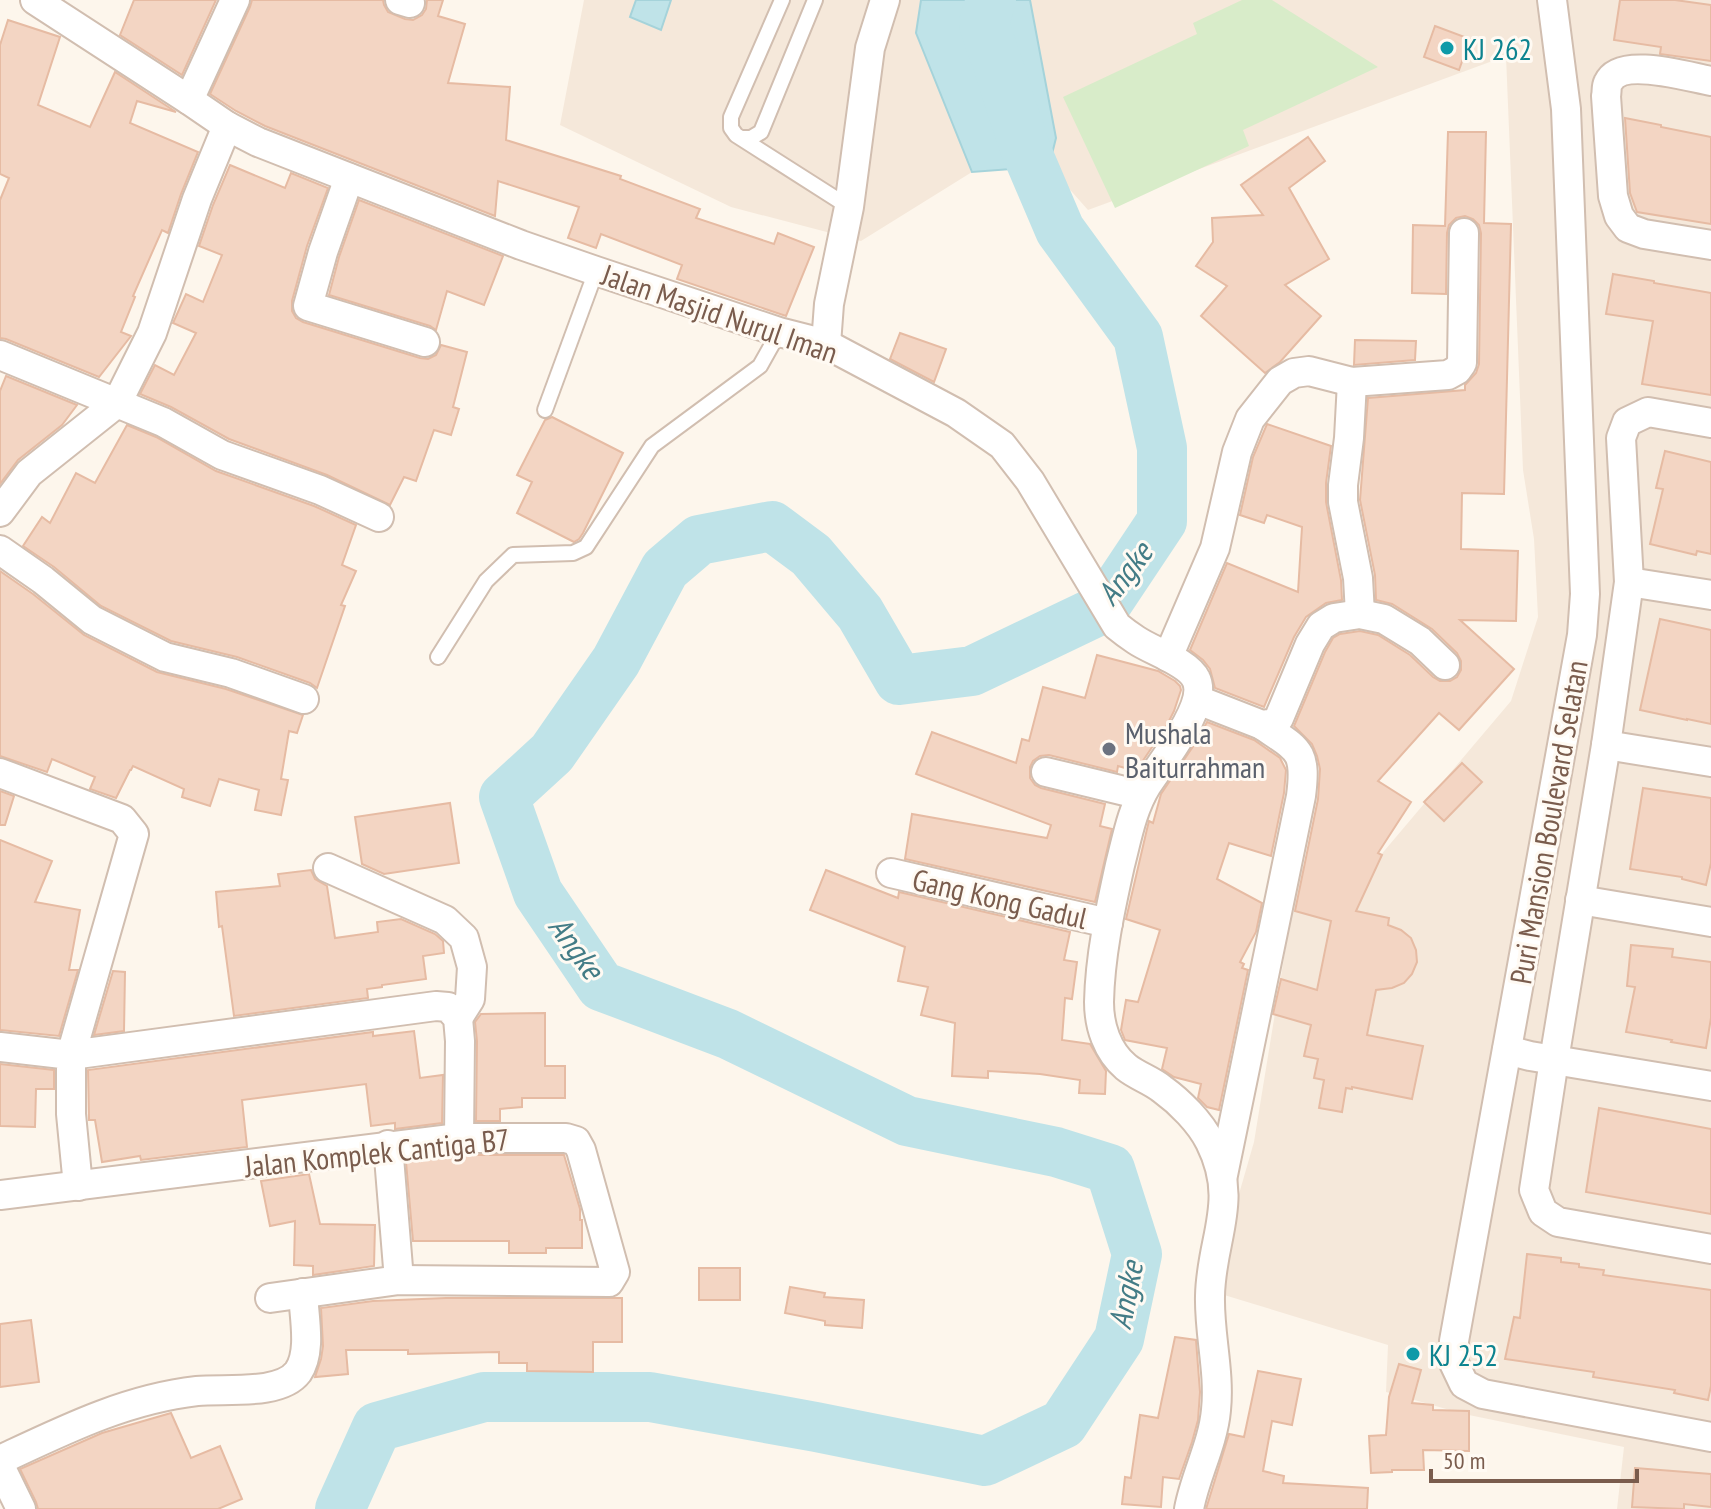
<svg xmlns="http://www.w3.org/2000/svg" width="1711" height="1509" font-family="'PT Sans Narrow',sans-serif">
	<rect width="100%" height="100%" fill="#fdf6ec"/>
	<g fill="#f5e8da">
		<polygon points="584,0 921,0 916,34 972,172 861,241 731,207 560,125"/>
		<polygon points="1030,0 1711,0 1711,1509 1617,1509 1624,1447 1464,1414 1386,1392 1388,1345 1211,1291 1254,1142 1299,866 1352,889 1511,701 1538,617 1534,539 1523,470 1506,56 1088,210 1049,166 1056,138"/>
	</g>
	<polygon fill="#d8ecc9" points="1242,0 1272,0 1378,67 1243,130 1249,146 1115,208 1063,97 1197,34 1193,23"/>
	<g fill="#bfe3e8" stroke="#a5d3da" stroke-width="2">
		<polygon points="636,0 671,0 661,30 630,17"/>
		<polygon points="921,0 1030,0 1056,138 1049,166 972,172 916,33"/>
	</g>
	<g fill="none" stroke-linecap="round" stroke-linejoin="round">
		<polyline stroke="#bfe3e8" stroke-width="50" points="340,1509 377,1427 484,1397 650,1397 816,1427 985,1461 1063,1424 1119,1339 1137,1254 1110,1169 1056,1152 907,1121 728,1034 601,986 538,893 504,797 552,753 616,661 665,569 699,540 772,526 811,555 860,613 899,680 972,671 1104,608 1162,521 1162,448 1138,337 1060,230 1025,148 984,23 991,0"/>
	</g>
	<g fill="#f3d5c3" stroke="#e6bba3" stroke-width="2">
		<polygon points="134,0 216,0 182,75 120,35"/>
		<polygon points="252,0 383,0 384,5 388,12 405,19 413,20 422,15 426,9 427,0 443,0 438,16 465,24 448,83 510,87 506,140 621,176 620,179 700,209 696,218 774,244 778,233 814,247 786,316 677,279 682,265 601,234 596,248 568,238 579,207 498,181 495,216 265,126 236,111 210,94 250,7"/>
		<polygon points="1620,0 1675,0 1711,5 1711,61 1660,54 1661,47 1614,40"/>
		<polygon points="8,20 60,37 38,105 90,127 115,72 176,112 137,101 130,123 198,152 181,194 168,233 162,230 133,296 135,297 121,332 131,336 99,377 6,339 0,338 0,200 9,178 0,174 0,45"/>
		<polygon points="1435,26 1470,39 1459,70 1424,57"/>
		<polygon points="1625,118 1661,125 1661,127 1711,137 1711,224 1637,212 1630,193"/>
		<polygon points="1448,132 1486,132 1484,223 1511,224 1504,494 1462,493 1461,549 1518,551 1516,621 1460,620 1514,669 1459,730 1439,713 1378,781 1411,802 1378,853 1382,855 1356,911 1389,918 1388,925 1401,930 1411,938 1416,950 1417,962 1412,974 1404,983 1392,988 1376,990 1367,1035 1423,1046 1412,1099 1352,1087 1352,1089 1346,1088 1342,1112 1319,1108 1324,1080 1314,1078 1318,1059 1304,1056 1311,1025 1273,1014 1281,979 1317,990 1331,921 1295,911 1318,799 1320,769 1317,756 1312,744 1294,726 1325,652 1333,638 1340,634 1360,631 1378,635 1410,655 1433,677 1440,681 1450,681 1457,677 1461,670 1461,661 1457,653 1432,629 1392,604 1376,600 1375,575 1360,500 1368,398 1465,390 1465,385 1476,373 1479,364 1481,233 1479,225 1473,219 1465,216 1456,218 1449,225 1447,233 1446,294 1412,293 1413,225 1445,226"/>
		<polygon points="1308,137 1325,161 1289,188 1329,259 1285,285 1321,316 1280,362 1265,373 1201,316 1227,286 1196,266 1213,242 1212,218 1263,215 1241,185"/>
		<polygon points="230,165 285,188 291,173 328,188 307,246 292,301 292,311 296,318 303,322 420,358 428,359 436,355 441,345 467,352 453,407 459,409 451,435 434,430 416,481 404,477 390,505 327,475 229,439 171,407 140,394 155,365 174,375 196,333 173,323 186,294 203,302 222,255 199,246 213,205"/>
		<polygon points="359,200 503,256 484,305 447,291 436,330 430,326 329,295 339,257"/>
		<polygon points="1613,274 1654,281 1654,283 1711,293 1711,395 1642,384 1653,321 1606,314"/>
		<polygon points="900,333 946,349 934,382 890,359"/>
		<polygon points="1355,340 1416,341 1415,360 1354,365"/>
		<polygon points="6,376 77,405 62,425 18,460 0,484 0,391"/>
		<polygon points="552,417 623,453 583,533 579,539 574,542 517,513 532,482 517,475 545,420"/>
		<polygon points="1267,424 1331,446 1326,483 1326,502 1341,580 1342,600 1326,603 1306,617 1294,637 1264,707 1215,688 1210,669 1203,660 1190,650 1227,563 1298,592 1302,527 1267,515 1264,523 1240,515 1253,457"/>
		<polygon points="127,425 156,437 216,471 314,506 356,525 342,565 356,571 341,605 345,606 317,688 310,683 237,657 171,641 101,606 54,567 23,546 42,517 50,523 76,473 95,483"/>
		<polygon points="1665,451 1711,462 1711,554 1697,551 1696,555 1650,544 1663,489 1656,488"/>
		<polygon points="0,571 33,594 84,635 157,672 226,689 303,715 297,733 289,731 281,779 288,780 281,815 255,810 259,790 219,779 210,806 182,797 184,789 133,766 131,770 130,770 116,798 90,789 95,777 52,759 47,772 0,756"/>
		<polygon points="1660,619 1711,630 1711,724 1687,719 1687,720 1640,710"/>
		<polygon points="1097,655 1158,671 1175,681 1180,686 1181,690 1174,711 1167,725 1136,771 1118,766 1117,772 1049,755 1040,756 1033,761 1030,767 1030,778 1035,785 1041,788 1105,804 1100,826 1112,829 1095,902 905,859 912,814 1047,838 1051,825 916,774 932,732 1016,763 1022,739 1029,741 1043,687 1085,698"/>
		<polygon points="1207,722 1254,740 1280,758 1286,770 1284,793 1271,856 1229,843 1217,879 1262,903 1256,932 1240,962 1244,964 1242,968 1248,970 1219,1110 1207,1107 1198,1098 1201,1084 1174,1077 1162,1069 1167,1048 1125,1040 1121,1030 1126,1000 1138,1002 1160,930 1126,919 1147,829 1149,821 1153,823 1161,794 1196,742"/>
		<polygon points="1462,763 1482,782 1444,821 1424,802"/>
		<polygon points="1643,788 1711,798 1711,863 1706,885 1682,879 1682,877 1630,869"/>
		<polygon points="0,791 14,796 5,825 0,825"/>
		<polygon points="450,803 459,863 384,874 362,864 355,817"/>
		<polygon points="0,840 52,861 35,902 80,910 69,970 78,970 59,1036 0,1030"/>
		<polygon points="311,870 315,879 327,886 335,938 378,932 377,922 401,919 435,934 443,941 444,953 423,956 426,979 382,985 382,987 367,989 368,998 234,1016 222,926 219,927 216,892 280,886 278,874"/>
		<polygon points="826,870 898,898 899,892 1070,932 1064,960 1077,962 1072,999 1065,998 1062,1040 1090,1044 1106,1071 1105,1094 1079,1093 1080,1080 1040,1074 988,1071 988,1078 952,1076 955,1023 921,1015 928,987 898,981 905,947 810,910"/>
		<polygon points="1631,945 1673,949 1672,957 1711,962 1711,1018 1706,1048 1671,1042 1672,1040 1626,1032 1635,987 1627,986"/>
		<polygon points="113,971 125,972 124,1031 94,1035"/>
		<polygon points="545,1013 545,1066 565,1066 565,1098 522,1098 522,1107 500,1109 500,1121 476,1121 477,1041 475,1022 481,1014"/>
		<polygon points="414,1031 420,1078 443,1075 442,1123 395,1129 395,1123 371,1126 366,1084 242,1100 247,1147 141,1160 140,1156 102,1162 95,1120 89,1120 88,1070 373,1032 373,1036"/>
		<polygon points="0,1064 54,1070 54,1089 36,1089 35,1127 0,1126"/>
		<polygon points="1599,1108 1711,1129 1711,1214 1586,1192"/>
		<polygon points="460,1155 564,1155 580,1209 580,1220 582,1220 582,1248 546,1248 546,1253 509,1253 509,1241 413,1241 406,1162"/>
		<polygon points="309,1174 320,1224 375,1225 374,1266 313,1275 313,1266 294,1265 295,1221 270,1226 261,1181"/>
		<polygon points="1527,1254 1561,1258 1561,1262 1579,1264 1579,1267 1604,1270 1603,1275 1711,1290 1711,1386 1708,1400 1674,1393 1675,1390 1593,1377 1594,1372 1505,1359 1514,1317 1520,1318"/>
		<rect x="699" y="1268" width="41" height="32"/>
		<polygon points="790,1287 825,1293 824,1297 864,1300 862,1328 825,1325 825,1321 785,1313"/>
		<polygon points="446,1298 622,1298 622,1342 593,1342 593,1372 527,1371 527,1363 499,1363 499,1352 408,1354 408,1350 346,1350 348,1374 315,1377 321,1359 323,1346 321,1308 373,1301"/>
		<polygon points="31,1320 39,1382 0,1387 0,1324"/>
		<polygon points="1175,1337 1196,1340 1200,1392 1198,1420 1192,1442 1179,1479 1163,1477 1161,1507 1122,1504 1125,1477 1131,1478 1140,1415 1158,1418"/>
		<polygon points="1399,1364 1421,1370 1412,1403 1433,1405 1433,1410 1469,1411 1469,1451 1423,1450 1424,1470 1392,1470 1392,1472 1371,1473 1369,1436 1386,1435 1389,1397"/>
		<polygon points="1258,1371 1301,1379 1292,1425 1272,1421 1263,1471 1284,1476 1283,1483 1368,1488 1367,1509 1206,1509 1229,1434 1244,1437"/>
		<polygon points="171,1413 191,1458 220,1446 242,1499 218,1509 38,1509 36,1502 20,1469 102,1433"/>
		<polygon points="1635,1468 1711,1474 1711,1507 1684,1504 1684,1509 1632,1507"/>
	</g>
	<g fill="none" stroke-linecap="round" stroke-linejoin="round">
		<g stroke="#d1beb0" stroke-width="18">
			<g id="service">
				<polyline points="782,0 731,117 731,128 736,135 849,207"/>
				<polyline points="742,138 751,138 761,132 815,0"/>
				<polyline points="545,410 596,271"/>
				<polyline points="438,657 486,581 513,555 573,553 586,547 652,446 760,366 779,332"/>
			</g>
		</g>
		<g stroke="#d1beb0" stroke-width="32">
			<g id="minor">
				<path d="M 35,0 L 189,100 L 227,126 L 258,142 L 521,245 L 596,271 L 779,332 L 826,344 L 956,413 L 1002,445 L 1030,481 L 1117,626 C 1123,631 1130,636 1136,640 C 1152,651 1188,662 1196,679 C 1209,705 1161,763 1147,785 C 1132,809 1127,838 1120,865 C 1110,910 1100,956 1099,1002 C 1099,1026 1107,1051 1126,1067 C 1137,1076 1151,1080 1162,1089 C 1180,1102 1200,1122 1210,1142 C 1240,1202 1211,1237 1210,1296 C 1209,1334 1220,1372 1216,1410 C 1213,1444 1195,1476 1189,1509"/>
				<polyline points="400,0 410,3"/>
				<polyline points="1552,0 1566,109 1585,594 1582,635 1454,1341 1454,1363 1464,1384 1483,1394 1711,1437"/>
				<path d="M 1711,81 C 1688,77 1620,56 1608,83 C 1606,87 1607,92 1606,96 L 1613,196 L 1619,216 L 1628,228 L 1644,234 L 1711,245"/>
				<polyline points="189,100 235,0"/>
				<polyline points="349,178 323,252 308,306 425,342"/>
				<polyline points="826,344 829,304 849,207 870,48 885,0"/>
				<polyline points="0,355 163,422 222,455 320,490 379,517"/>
				<polyline points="1352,382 1349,438 1343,485 1343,502 1358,578 1360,614"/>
				<polyline points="1711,423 1648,412 1627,422 1621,438 1629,582 1606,745 1554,1060 1534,1190 1543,1212 1558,1222 1711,1249"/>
				<polyline points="0,512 29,473 117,403 152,333 197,199 227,126"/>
				<polyline points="0,550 43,580 92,620 165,657 231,673 304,699"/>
				<polyline points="1629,582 1711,595"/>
				<polyline points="1168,657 1215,548 1237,452 1250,419 1280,381 1294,373 1309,371 1352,382 1448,375 1457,370 1462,363 1464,233"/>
				<polyline points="1198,700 1262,725 1274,723 1279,718 1310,644 1321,626 1334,618 1360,614 1384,619 1420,641 1445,665"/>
				<polyline points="1606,745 1711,762"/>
				<polyline points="1046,772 1141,795"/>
				<polyline points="0,773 122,819 134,834 71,1055 436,1006 448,1007 458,1018 460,1041 459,1138"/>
				<polyline points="328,868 445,920 464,938 472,967 470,999 458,1018"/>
				<polyline points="891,873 1108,923"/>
				<polyline points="1580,900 1711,922"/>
				<polyline points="0,1047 71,1055 71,1114 78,1186"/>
				<polyline points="1507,1050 1530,1056 1711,1086"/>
				<polyline points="388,1145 399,1280"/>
				<path d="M 1223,1175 L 1301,796 C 1307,749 1298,750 1262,725"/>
				<polyline points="0,1195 459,1138 566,1138 576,1141 581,1150 615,1272 609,1282 399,1280 270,1298"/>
				<path d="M 0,1460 C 64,1430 126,1399 197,1391 C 224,1388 280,1396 298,1372 C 312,1352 304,1317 303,1293"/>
				<polyline points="0,1466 21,1509"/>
			</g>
		</g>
		<use href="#service" stroke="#fff" stroke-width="14"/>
		<use href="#minor" stroke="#fff" stroke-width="28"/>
	</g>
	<g fill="#0f9aa8" stroke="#fffaf3" stroke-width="3">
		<circle cx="1447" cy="48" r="8"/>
		<circle cx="1413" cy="1354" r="8"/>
	</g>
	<circle fill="#6b7280" stroke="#fffaf3" stroke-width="3" cx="1109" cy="749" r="8"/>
	<g text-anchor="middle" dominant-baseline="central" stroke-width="6" stroke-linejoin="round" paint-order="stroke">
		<g font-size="30" fill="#0d838f" stroke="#fffaf3" text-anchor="start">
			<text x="1463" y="48">KJ 262</text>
			<text x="1429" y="1354">KJ 252</text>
		</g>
		<g font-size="30" fill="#7a5c4d" stroke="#fffaf3">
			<text transform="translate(720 313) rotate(19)">Jalan Masjid Nurul Iman</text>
			<text transform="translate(1548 822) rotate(-80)">Puri Mansion Boulevard Selatan</text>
			<text transform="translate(1000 898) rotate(13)">Gang Kong Gadul</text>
			<text transform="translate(377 1152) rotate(-6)">Jalan Komplek Cantiga B7</text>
		</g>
		<g font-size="30" fill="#5b616d" stroke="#fffaf3" text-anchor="start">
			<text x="1125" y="732">Mushala<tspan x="1125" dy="34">Baiturrahman</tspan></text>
		</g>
		<g font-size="32" font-style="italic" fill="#437c86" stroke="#fffaf3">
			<text transform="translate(1124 573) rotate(-53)">Angke</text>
			<text transform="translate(577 947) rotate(54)">Angke</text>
			<text transform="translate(1125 1295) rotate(-79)">Angke</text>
		</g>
	</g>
	<path d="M1431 1469v12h206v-12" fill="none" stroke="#7a5c4d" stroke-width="4"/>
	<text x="1443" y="1469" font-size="24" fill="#7a5c4d" stroke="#fffaf3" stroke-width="6" paint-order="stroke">50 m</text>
</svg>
